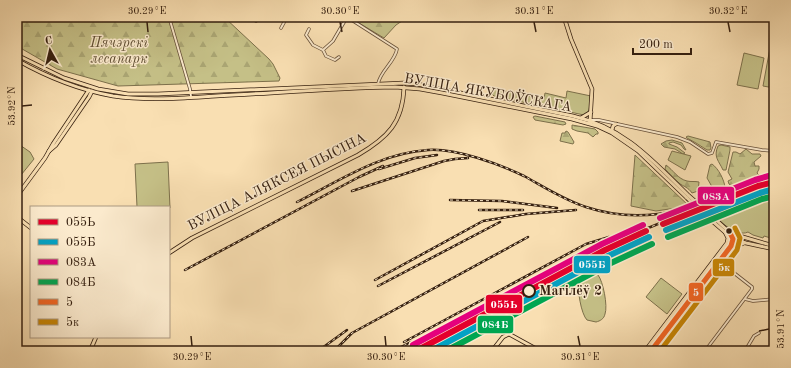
<svg xmlns="http://www.w3.org/2000/svg" width="791" height="368" font-family="'Old Standard TT',serif">
	<defs>
		<pattern id="forest-firs" width="22" height="20" patternUnits="userSpaceOnUse"><rect width="22" height="20" fill="#c5c087"/><path d="M5 1l3.5 6h-7zM16 11l3.5 6h-7z" fill="#aaa573"/></pattern>
	</defs>
	<rect width="100%" height="100%" fill="#f9dfb2"/>
	<filter id="stains"><feTurbulence type="fractalNoise" baseFrequency=".005" numOctaves="4"/><feColorMatrix values="0 0 0 0 .2 0 0 0 0 .09 0 0 0 0 .02 0 0 0 .5 -.17"/></filter>
	<radialGradient id="worn" r=".72"><stop offset=".6" stop-color="#630" stop-opacity="0"/><stop offset="1" stop-color="#630" stop-opacity=".3"/></radialGradient>
	<g fill="url(#forest-firs)" stroke="#7d704b">
		<polygon points="24,17 224,17 269,59 273,64 280,78 279,81 118,86 57,69 17,46 17,34"/>
		<polygon points="349,17 408,17 396,25 384,38"/>
		<polygon points="535,116 565,122 566,124 563,125 535,120 533,117"/>
		<polygon points="572,125 595,129 598,132 598,134 596,134 593,137 588,133 577,131 572,129"/>
		<polygon points="566,131 568,132 574,142 573,144 560,141 562,133 565,133"/>
		<polygon points="688,136 710,142 711,148 710,150 707,150 696,143 687,138 686,137"/>
		<polygon points="672,140 682,143 686,150 684,149 681,145 673,142 669,143 669,144 677,147 685,153 683,154 675,149 664,147 661,144 666,141"/>
		<path d="M 721,145 L 730,147 L 730,150 L 726,170 L 723,170 C 719,161 713,157 718,146 Z"/>
		<polygon points="746,149 752,154 760,154 761,156 754,162 755,166 759,166 759,169 757,173 760,176 760,178 733,187 729,184 728,181 732,179 728,172 733,152 736,152 740,154"/>
		<polygon points="635,155 689,206 656,211 631,206"/>
		<path d="M 712,164 C 719,169 724,180 725,187 C 722,192 720,193 715,192 L 707,178 L 710,165 Z"/>
		<path d="M 666,165 C 673,170 678,179 687,181 C 691,182 695,181 699,182 L 698,191 L 692,193 C 688,187 684,187 679,183 C 674,179 670,174 665,169 Z"/>
	</g>
	<g fill="#c5c087" stroke="#7d704b">
		<polygon points="774,39 774,88 763,86 770,48"/>
		<polygon points="744,53 764,58 758,89 737,85"/>
		<polygon points="495,89 544,99 545,93 566,98 567,91 591,96 589,111 584,115 494,96 492,94"/>
		<polygon points="17,143 30,152 34,159 17,180"/>
		<polygon points="672,151 691,156 685,170 668,160"/>
		<polygon points="168,162 170,208 169,207 137,207 135,164"/>
		<path d="M 774,186 L 774,239 L 764,236 L 763,238 L 753,235 L 748,232 C 736,238 716,218 708,210 L 743,195 Z"/>
		<path d="M 589,273 L 598,275 C 603,281 608,306 605,314 C 604,319 600,321 596,322 L 587,320 C 581,314 577,289 579,281 C 580,277 584,274 589,273 Z"/>
		<polygon points="661,278 682,294 667,314 646,297"/>
	</g>
	<g fill="none" stroke-linecap="round" stroke-linejoin="round">
		<g stroke="#664f38" stroke-width="3.5">
			<g id="minor">
				<polyline points="169,17 190,89 191,97"/>
				<polyline points="250,17 256,21"/>
				<path d="M 347,17 L 397,49 C 395,62 380,71 378,84"/>
				<polyline points="281,28 287,17"/>
				<polyline points="309,29 306,35 313,45 323,50"/>
				<polyline points="339,57 335,60 326,56 323,50 333,41 347,17"/>
				<polyline points="590,120 599,120 677,137 690,142 708,154 712,153 716,142 762,150 774,151"/>
				<polyline points="745,299 753,301 774,299"/>
				<polyline points="705,351 752,289 752,287 720,262"/>
				<polyline points="745,351 754,336 759,333"/>
			</g>
		</g>
		<g stroke="#351f0f" stroke-width="4.5">
			<g id="major">
				<polyline points="564,17 571,39 592,89 590,122"/>
				<path d="M 17,55 L 64,78 L 98,89 L 128,94 L 158,94 L 404,83 L 417,84 L 573,116 C 625,128 652,160 689,196"/>
				<path d="M 17,60 C 47,77 79,90 113,96 C 147,101 182,98 216,96 C 275,93 335,88 395,87 L 420,89 L 442,93 L 572,119 L 597,126 L 612,133 L 638,151 L 687,198"/>
				<polyline points="581,118 591,112"/>
				<polyline points="612,130 613,126 616,124"/>
				<polyline points="49,151 56,145 89,97 92,91"/>
				<polyline points="17,196 45,158 53,144 89,90"/>
				<polyline points="17,217 31,228"/>
				<polyline points="713,217 727,230 736,235 774,246"/>
				<polyline points="711,220 733,239 746,243 774,249"/>
				<path d="M 169,253 L 192,238 L 358,155 C 387,138 403,123 404,87"/>
				<polyline points="724,257 737,246 744,243"/>
				<polyline points="90,351 96,337"/>
				<polyline points="492,351 503,337 509,334 540,351"/>
				<polyline points="645,351 727,243 728,238 725,232"/>
				<polyline points="651,351 731,246 733,239 729,231"/>
			</g>
		</g>
		<use href="#minor" stroke="#fbeacd" stroke-width="2"/>
		<use href="#major" stroke="#f9dfb2" stroke-width="3"/>
		<g stroke="#351f0f" stroke-width="2.5">
			<g id="rail">
				<polyline points="379,169 415,158 437,155"/>
				<polyline points="352,191 444,161 455,159 468,158"/>
				<polyline points="723,198 758,185 774,181"/>
				<polyline points="450,200 502,201 557,208"/>
				<path d="M 297,202 C 339,181 380,153 428,150 C 456,148 499,164 524,176 C 544,187 564,200 586,207 C 637,224 679,212 728,197"/>
				<polyline points="479,210 523,210"/>
				<polyline points="185,270 359,177 383,166"/>
				<polyline points="375,280 483,221 526,214 576,210"/>
				<polyline points="378,286 500,222"/>
				<polyline points="404,342 586,244 609,237"/>
				<polyline points="318,351 347,330"/>
				<polyline points="334,351 352,333 528,237"/>
				<polyline points="393,351 411,342"/>
				<polyline points="406,351 599,248 680,215"/>
				<polyline points="425,351 446,339"/>
			</g>
		</g>
		<use href="#rail" stroke="#fbeacd" stroke-width="1" stroke-dasharray="3" stroke-linecap="butt"/>
		<g stroke="#351f0f" stroke-width="4.5" stroke-linecap="butt">
			<g id="major-bridge">
				<polyline points="689,196 713,217"/>
				<polyline points="687,198 711,220"/>
			</g>
		</g>
		<use href="#major-bridge" stroke="#f9dfb2" stroke-width="3"/>
		<g stroke="#fbeacd" stroke-width="8">
			<polyline id="bus-1" points="651,351 731,246 733,239 729,231"/>
		</g>
		<g stroke="#fbeacd" stroke-width="8">
			<polyline id="bus-2" points="660,351 737,250 740,238 735,228"/>
		</g>
		<use href="#bus-1" stroke="#f26522" stroke-width="5"/>
		<use href="#bus-2" stroke="#c68404" stroke-width="5"/>
		<g stroke="#fbeacd" stroke-width="9">
			<g id="rail-1">
				<polyline points="663,224 758,186 774,182"/>
				<polyline points="416,351 605,250 646,231"/>
			</g>
		</g>
		<g stroke="#fbeacd" stroke-width="9">
			<g id="rail-2">
				<polyline points="666,230 760,193 774,189"/>
				<polyline points="431,351 608,256 649,237"/>
			</g>
		</g>
		<g stroke="#fbeacd" stroke-width="9">
			<g id="rail-3">
				<polyline points="660,218 755,180 772,175"/>
				<polyline points="413,345 602,244 643,225"/>
			</g>
		</g>
		<g stroke="#fbeacd" stroke-width="9">
			<g id="rail-4">
				<polyline points="668,237 762,199 774,196"/>
				<polyline points="446,351 611,263 652,244"/>
			</g>
		</g>
		<use href="#rail-1" stroke="#e4002b" stroke-width="6"/>
		<use href="#rail-2" stroke="#03a2c4" stroke-width="6"/>
		<use href="#rail-3" stroke="#e5007d" stroke-width="6"/>
		<use href="#rail-4" stroke="#00a651" stroke-width="6"/>
	</g>
	<path fill="none" stroke="#351f0f" stroke-width="1.5" d="M 147,22 L 148,32M 340,22 L 342,32M 534,22 L 536,32M 728,22 L 730,32M 22,106 L 32,105M 759,331 L 769,329M 191,336 L 192,346M 385,336 L 386,346M 578,336 L 580,346"/>
	<circle fill="#351f0f" stroke="#fbeacd" stroke-width="1.5" cx="729" cy="231" r="3.5"/>
	<circle fill="#fbeacd" stroke="#351f0f" stroke-width="2" cx="529" cy="291" r="6"/>
	<g text-anchor="middle" dominant-baseline="central" stroke-width="3" stroke-linejoin="round" paint-order="stroke">
		<g font-size="14" font-style="italic" fill="#604f33" stroke="#fbeacd">
			<text x="119" y="43">Пячэрскі<tspan x="119" dy="16">лесапарк</tspan></text>
		</g>
		<g font-size="14" fill="#351f0f" stroke="#fbeacd">
			<text transform="translate(488 93) rotate(10)">ВУЛІЦА ЯКУБОЎСКАГА</text>
			<text transform="translate(277 182) rotate(-27)">ВУЛІЦА АЛЯКСЕЯ ПЫСІНА</text>
		</g>
		<g font-size="14" font-weight="bold" fill="#351f0f" stroke="#fbeacd" text-anchor="start">
			<text x="539" y="291">Магілёў 2</text>
		</g>
	</g>
	<g stroke="#fbeacd" stroke-width="1.5">
		<rect x="697" y="186" width="38" height="19" rx="4" fill="#e5007d"/>
		<rect x="573" y="255" width="38" height="19" rx="4" fill="#03a2c4"/>
		<rect x="712" y="258" width="23" height="19" rx="4" fill="#c68404"/>
		<rect x="688" y="282" width="16" height="20" rx="4" fill="#f26522"/>
		<rect x="485" y="294" width="38" height="20" rx="4" fill="#e4002b"/>
		<rect x="477" y="315" width="37" height="19" rx="4" fill="#00a651"/>
	</g>
	<g font-size="11" text-anchor="middle" font-weight="bold" fill="#fff">
		<text x="716" y="200">083А</text>
		<text x="592" y="268">055Б</text>
		<text x="724" y="271">5к</text>
		<text x="696" y="296">5</text>
		<text x="504" y="308">055Ь</text>
		<text x="495" y="328">084Б</text>
	</g>
	<rect width="791" height="368" fill="none" stroke="#f9dfb2" stroke-width="44"/>
	<rect x="30" y="206" width="140" height="132" fill="#fbeacd" stroke="#ac9981"/>
	<rect x="38" y="219" width="20" height="6" fill="#e4002b" stroke="#ac9981"/>
	<text x="66" y="226" font-size="12" fill="#351f0f">055Ь</text>
	<rect x="38" y="239" width="20" height="6" fill="#03a2c4" stroke="#ac9981"/>
	<text x="66" y="246" font-size="12" fill="#351f0f">055Б</text>
	<rect x="38" y="259" width="20" height="6" fill="#e5007d" stroke="#ac9981"/>
	<text x="66" y="266" font-size="12" fill="#351f0f">083А</text>
	<rect x="38" y="279" width="20" height="6" fill="#00a651" stroke="#ac9981"/>
	<text x="66" y="286" font-size="12" fill="#351f0f">084Б</text>
	<rect x="38" y="299" width="20" height="6" fill="#f26522" stroke="#ac9981"/>
	<text x="66" y="306" font-size="12" fill="#351f0f">5</text>
	<rect x="38" y="319" width="20" height="6" fill="#c68404" stroke="#ac9981"/>
	<text x="66" y="326" font-size="12" fill="#351f0f">5к</text>
	<g transform="translate(50 50) rotate(352)" stroke="#fbeacd" stroke-width="3" paint-order="stroke">
	<path d="M0-3L7 15L0 10L-7 15Z" fill="#351f0f"/>
	<text y="-6" font-size="11" font-weight="bold" text-anchor="middle" fill="#351f0f">С</text>
	</g>
	<path d="M633 48v6h58v-6" fill="none" stroke="#351f0f" stroke-width="2"/>
	<text x="639" y="48" font-size="12" fill="#351f0f" stroke="#fbeacd" stroke-width="3" paint-order="stroke">200 m</text>
	<rect x="22" y="22" width="747" height="324" fill="none" stroke="#351f0f" stroke-width="1.5"/>
	<g font-size="10" text-anchor="middle" fill="#351f0f">
		<text x="147" y="14">30.29°E</text>
		<text x="340" y="14">30.30°E</text>
		<text x="534" y="14">30.31°E</text>
		<text x="728" y="14">30.32°E</text>
		<text transform="translate(11 106) rotate(-90)" y="4">53.92°N</text>
		<text transform="translate(780 329) rotate(-90)" y="4">53.91°N</text>
		<text x="192" y="360">30.29°E</text>
		<text x="386" y="360">30.30°E</text>
		<text x="580" y="360">30.31°E</text>
	</g>
	<rect width="100%" height="100%" filter="url(#stains)"/>
	<rect width="100%" height="100%" fill="url(#worn)"/>
</svg>
